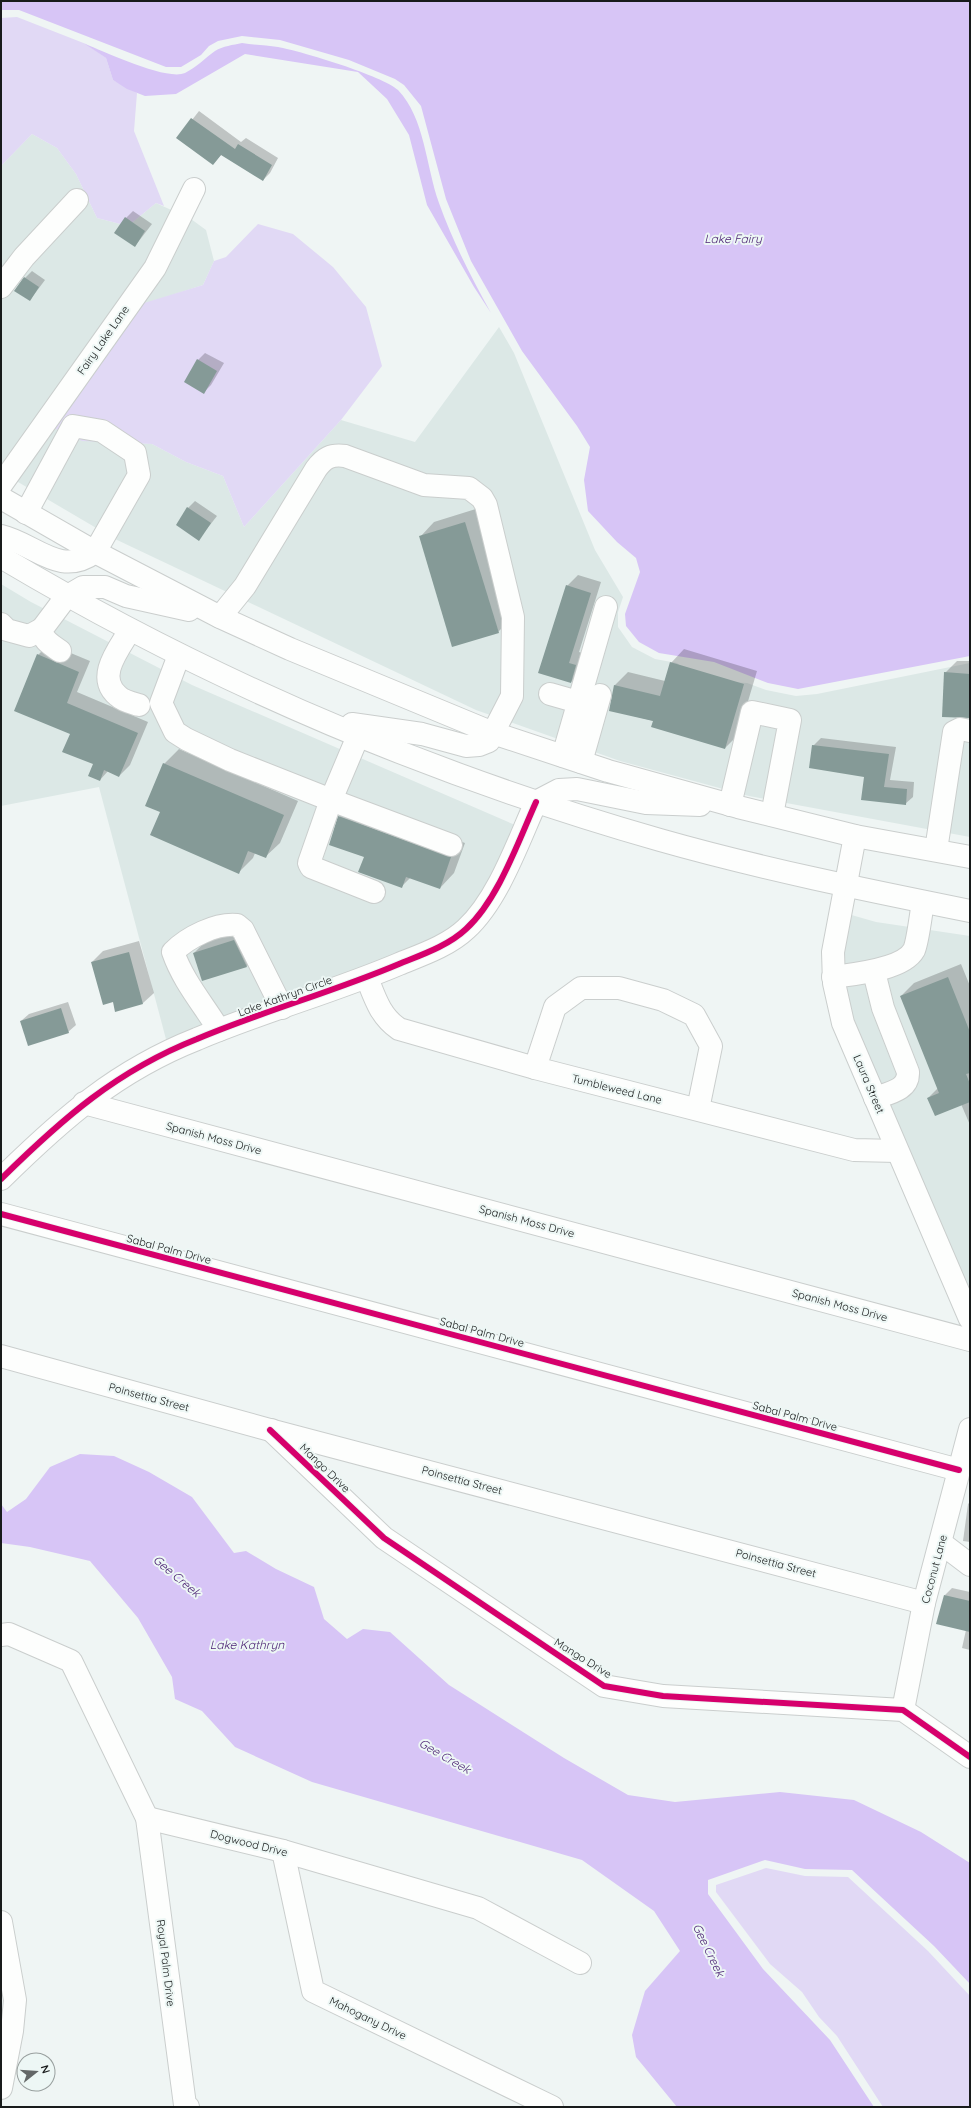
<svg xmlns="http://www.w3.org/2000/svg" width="971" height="2108" font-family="Quicksand,sans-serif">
	<rect width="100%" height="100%" fill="#eff5f4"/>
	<g fill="#dce8e6">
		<polygon points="32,134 57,148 76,174 97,218 128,226 156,203 191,219 206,230 214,261 203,285 144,304 105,441 152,444 186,462 223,476 244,527 341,420 415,442 499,327 514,353 595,550 623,597 618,612 618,627 632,647 655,659 677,663 690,675 725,682 747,683 766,690 796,696 817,694 970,663 970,837 749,796 620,761 476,710 115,539 1,472 1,166"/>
		<polygon points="1,584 31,602 192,685 515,825 482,898 458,925 410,950 167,1043 99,787 1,806"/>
		<polygon points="848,914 876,922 970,936 970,1296 906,1149 907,1143 903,1142 852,1021 843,982 842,952"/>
	</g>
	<g fill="#e1d9f5">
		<polygon points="17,17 86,44 106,58 113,80 137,93 134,131 164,206 156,203 128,226 97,218 76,174 57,148 32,134 1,166 1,18"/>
		<polygon points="258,224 293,234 333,267 366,307 382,366 341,420 244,527 223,476 186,462 152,444 82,441 54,428 103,355 144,303 203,285 214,261 226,257"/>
		<polygon points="766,1868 805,1876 848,1877 928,1951 970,1996 970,2107 883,2107 837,2036 819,2017 802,1992 770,1964 716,1892 716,1885"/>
	</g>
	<g fill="#d7c5f6">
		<polygon points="1,1 970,1 970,656 798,689 768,683 714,662 659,653 639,642 626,626 625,614 640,572 636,558 617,542 588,511 584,480 590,447 577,426 522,351 471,261 446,199 421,106 404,85 395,79 349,60 280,40 242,36 218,41 209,46 201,55 181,67 166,67 19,10 1,10"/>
		<path d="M 242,43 C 254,45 266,45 278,47 C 301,51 383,76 398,90 C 425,118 426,167 439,203 C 453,242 471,277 491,313 L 474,287 L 427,205 L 409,135 L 387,99 L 358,72 L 245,54 L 176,94 L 145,96 L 127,89 L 113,80 L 106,58 L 85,44 C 106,52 166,81 185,73 C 197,67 205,58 215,51 C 223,46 233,45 242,43 Z"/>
		<polygon points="80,1454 114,1456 149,1472 192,1497 234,1553 246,1551 276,1569 314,1587 324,1619 347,1639 363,1629 390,1632 449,1685 564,1758 628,1795 675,1802 780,1792 854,1800 921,1832 970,1863 970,1984 934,1946 852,1870 805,1869 765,1860 708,1880 708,1894 763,1969 830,2040 874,2107 677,2107 636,2057 632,2035 645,1991 680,1951 654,1911 582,1860 312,1782 235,1747 202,1711 175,1699 172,1677 138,1618 90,1561 30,1547 1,1543 1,1504 7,1512 26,1499 50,1467"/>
	</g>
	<g fill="#0003">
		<polygon points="199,111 241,142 246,138 278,158 270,173 263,180 222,154 213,164 178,138"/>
		<polygon points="133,211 152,224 135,246 126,218"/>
		<polygon points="32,271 45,280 30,300 25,278"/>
		<polygon points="205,353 224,363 211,385 204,392 198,360"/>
		<polygon points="195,501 217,516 199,539 188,508"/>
		<polygon points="479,508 512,618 498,632 420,537 434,522"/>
		<polygon points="578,575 601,582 579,652 586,654 582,671 571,682 539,672 567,586"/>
		<polygon points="49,644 90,661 77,692 148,722 130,765 119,776 108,771 100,780 94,764 71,733 38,655"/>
		<polygon points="684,649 757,671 738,735 725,748 654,721 610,710 615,685 628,672 665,681 671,663"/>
		<polygon points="957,661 970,661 970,716 945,673"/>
		<polygon points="821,738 896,747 890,780 914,782 913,797 905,804 865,776 813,746"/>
		<polygon points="179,749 298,801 280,843 265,857 255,853 253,858 239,872 161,811 164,764"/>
		<polygon points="354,803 465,843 454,873 440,888 411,877 402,886 365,856 339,817"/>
		<polygon points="245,930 258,955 247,966 202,979 194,953 205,942"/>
		<polygon points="139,941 154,993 143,1003 113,1001 92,962 103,951"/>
		<polygon points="961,964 970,986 970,1125 961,1104 928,1098 938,1088 901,996 914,983"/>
		<polygon points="68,1002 76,1025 68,1032 21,1021 29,1014"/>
		<polygon points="970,1502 970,1542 963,1541 968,1504"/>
		<polygon points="952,1588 970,1592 970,1650 962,1648 966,1630 945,1595"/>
	</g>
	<g fill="#859a97">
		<polygon points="191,118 235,149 238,144 272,165 263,181 221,155 213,165 176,138"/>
		<polygon points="125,217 145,231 135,247 114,233"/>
		<polygon points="24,277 39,287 30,301 14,291"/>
		<polygon points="197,359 217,371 204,394 184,382"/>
		<polygon points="187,507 211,523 199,541 176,525"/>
		<polygon points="465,522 499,633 452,647 419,536"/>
		<polygon points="566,585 591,593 569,663 576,665 571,683 538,673"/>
		<polygon points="37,654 79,672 67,703 138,733 119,777 104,770 100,781 88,776 93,764 62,752 70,734 14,711"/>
		<polygon points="670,662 744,684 725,749 651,727 653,721 609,711 614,685 660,696"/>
		<polygon points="944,672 970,674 970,718 942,717"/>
		<polygon points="812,745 889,754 884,787 907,789 906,805 861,800 864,777 809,768"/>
		<polygon points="163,763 284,815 266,858 248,851 239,874 150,835 160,812 145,806"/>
		<polygon points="338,816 451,857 440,889 406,877 402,888 358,872 364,857 329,845"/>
		<polygon points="234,940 247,967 202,981 193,953"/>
		<polygon points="129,952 143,1004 115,1012 113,1002 103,1005 91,962"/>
		<polygon points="948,977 970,1032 970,1073 966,1074 970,1084 970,1102 935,1116 927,1098 939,1093 900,996"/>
		<polygon points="61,1008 69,1033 28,1046 20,1021"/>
		<polygon points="944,1595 970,1601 970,1632 936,1624"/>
	</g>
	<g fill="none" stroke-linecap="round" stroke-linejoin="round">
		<g stroke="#cacecd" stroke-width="24">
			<g id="minor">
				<polyline points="1,287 24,257 77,200"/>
				<polyline points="1,485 155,268 194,189"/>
				<polyline points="26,513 73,426 102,431 135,453 139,475 95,552"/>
				<path d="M 220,617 L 245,586 L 316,469 C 324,458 331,454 345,456 L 424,485 L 469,488 L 482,498 L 486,505 L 513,617 L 512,696 L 493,733"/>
				<polyline points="1,624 7,630 29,636 42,629"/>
				<path d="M 130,630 C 119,649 95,677 118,696 C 123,701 132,703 139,705"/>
				<path d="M 60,651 C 53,646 41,640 42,629 L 66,597"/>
				<polyline points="179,655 161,703 175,732 186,739 230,760 331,800 358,736"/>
				<polyline points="550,694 578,702"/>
				<polyline points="563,756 606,607"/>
				<polyline points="581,762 600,695"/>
				<polyline points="730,805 752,712 790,720 772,815"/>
				<polyline points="855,836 833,952 834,983 843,1023 970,1319"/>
				<polyline points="936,850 954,732 960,729 970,731"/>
				<polyline points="374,892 311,867 309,863 331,800 451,845"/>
				<path d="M 874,972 L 883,1008 L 908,1072 C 909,1090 889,1093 875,1098"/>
				<path d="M 833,977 C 853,974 903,970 914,950 C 918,941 921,913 923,902"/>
				<path d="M 367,978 C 375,998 380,1016 399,1029 L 535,1068 L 854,1150 L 897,1151"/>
				<path d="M 219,1030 C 203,1004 183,981 173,952 C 188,937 216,923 237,925 L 243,930 L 282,1008"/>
				<polyline points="535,1068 555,1007 581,988 619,988 663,1000 694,1015 711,1046 698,1109"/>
				<polyline points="84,1103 970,1340"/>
				<path d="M 1,1179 C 62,1119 116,1071 197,1039 C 263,1011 333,992 399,964 C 421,955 448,946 466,929 C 498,900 518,842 536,802"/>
				<polyline points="1,1214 959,1470"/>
				<polyline points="1,1356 270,1430 924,1603"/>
				<polyline points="271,1430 384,1538 604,1686 663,1696 903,1710 970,1757"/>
				<polyline points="941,1543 970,1565"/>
				<polyline points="1,1635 9,1634 71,1661 147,1818 185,2105 188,2107"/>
				<polyline points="903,1710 924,1603 970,1429"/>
				<polyline points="147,1818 283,1851 478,1908 580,1963"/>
				<polyline points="283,1851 313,1991 552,2107"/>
				<polyline points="1,1922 15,2000 12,2031 1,2088"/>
			</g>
		</g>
		<g stroke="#cacecd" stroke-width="24">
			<g id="major">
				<polyline points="1,498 95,552 220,617 290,649 493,733 608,771 738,807 855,836 970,857"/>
				<path d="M 1,536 C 35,544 60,578 95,552"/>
				<path d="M 1,557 C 207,680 429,774 660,840 C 762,869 866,890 970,911"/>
				<polyline points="66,597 83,587 105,587 126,596 189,610"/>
				<polyline points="352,724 422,734 466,746 479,745 489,741 493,733"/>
				<polyline points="536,802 559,790 577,789 646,803 700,805"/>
			</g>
		</g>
		<use href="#minor" stroke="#fdfefd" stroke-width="22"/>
		<use href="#major" stroke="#fdfefd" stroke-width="22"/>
		<g stroke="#edf7f5" stroke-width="8">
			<g id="cycleway">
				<path d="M 1,1179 C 62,1119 116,1071 197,1039 C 263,1011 333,992 399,964 C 421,955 448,946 466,929 C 498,900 518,842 536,802"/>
				<polyline points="1,1214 959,1470"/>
				<polyline points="270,1430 384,1538 604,1686 663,1696 903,1710 970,1757"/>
			</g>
		</g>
		<use href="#cycleway" stroke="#d6006c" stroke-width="6"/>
	</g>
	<g text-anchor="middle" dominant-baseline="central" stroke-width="4" stroke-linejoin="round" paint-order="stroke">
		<g font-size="11" fill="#181b1b" stroke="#edf7f5">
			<text transform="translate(103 340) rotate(-55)">Fairy Lake Lane</text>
			<text transform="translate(285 996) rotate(-20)">Lake Kathryn Circle</text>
			<text transform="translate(869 1084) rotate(67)">Laura Street</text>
			<text transform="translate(617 1089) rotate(14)">Tumbleweed Lane</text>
			<text transform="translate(214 1138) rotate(15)">Spanish Moss Drive</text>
			<text transform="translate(527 1221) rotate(15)">Spanish Moss Drive</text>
			<text transform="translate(169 1249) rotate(15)">Sabal Palm Drive</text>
			<text transform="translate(840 1305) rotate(15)">Spanish Moss Drive</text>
			<text transform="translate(482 1332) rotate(15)">Sabal Palm Drive</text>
			<text transform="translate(149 1397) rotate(15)">Poinsettia Street</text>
			<text transform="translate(795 1416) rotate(15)">Sabal Palm Drive</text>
			<text transform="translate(325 1468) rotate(44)">Mango Drive</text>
			<text transform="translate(462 1480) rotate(15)">Poinsettia Street</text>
			<text transform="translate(776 1563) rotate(15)">Poinsettia Street</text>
			<text transform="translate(934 1569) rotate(-75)">Coconut Lane</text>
			<text transform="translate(583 1658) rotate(32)">Mango Drive</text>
			<text transform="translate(249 1843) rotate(14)">Dogwood Drive</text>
			<text transform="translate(166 1963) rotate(83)">Royal Palm Drive</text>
			<text transform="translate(368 2018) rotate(26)">Mahogany Drive</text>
		</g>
		<g font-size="12" font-style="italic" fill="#4c2374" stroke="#edf7f5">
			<text x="733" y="238">Lake Fairy</text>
			<text transform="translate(177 1576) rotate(40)">Gee Creek</text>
			<text x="247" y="1644">Lake Kathryn</text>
			<text transform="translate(445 1756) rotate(30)">Gee Creek</text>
			<text transform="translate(709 1950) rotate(64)">Gee Creek</text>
		</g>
	</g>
	<rect width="971" height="2108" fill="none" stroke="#181b1b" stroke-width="4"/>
	<g transform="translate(36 2072) rotate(73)"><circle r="19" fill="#edf7f5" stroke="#989f9e"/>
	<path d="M0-3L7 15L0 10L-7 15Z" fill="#636767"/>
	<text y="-6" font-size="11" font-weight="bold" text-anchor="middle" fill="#181b1b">N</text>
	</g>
</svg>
